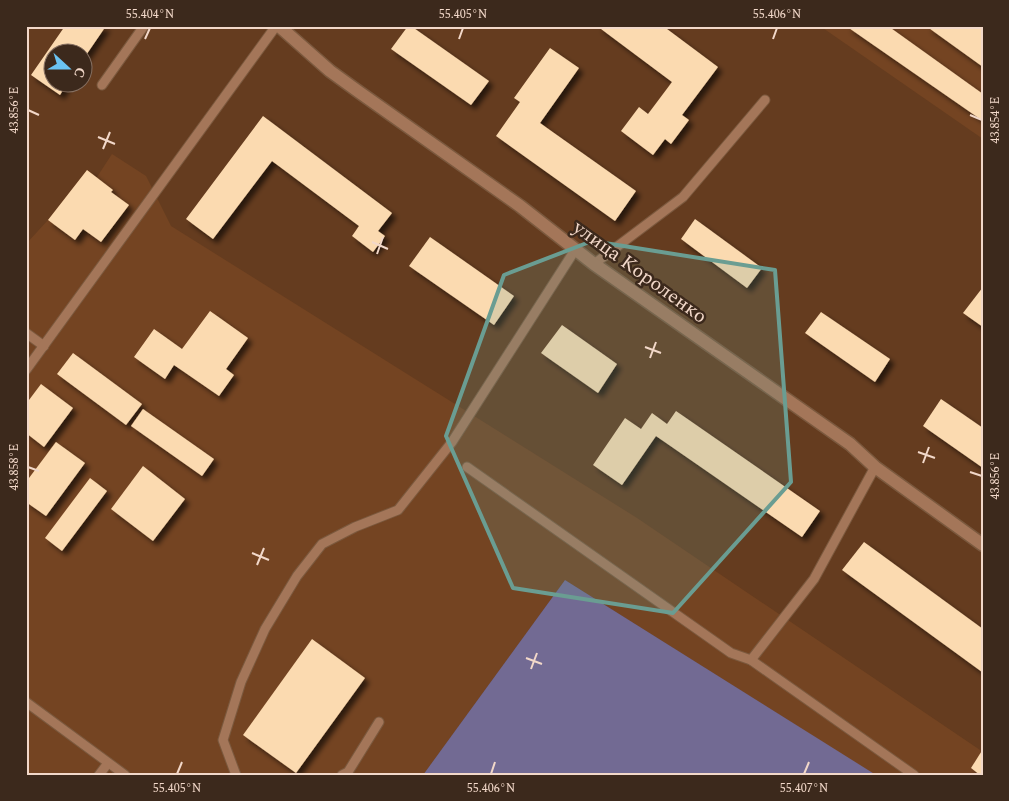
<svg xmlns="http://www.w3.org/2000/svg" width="1009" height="801" font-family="Spectral,serif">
	<defs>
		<filter id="shadow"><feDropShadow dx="4.5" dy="4.5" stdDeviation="2.5" flood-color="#0009"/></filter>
	</defs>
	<rect width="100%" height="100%" fill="#653c1f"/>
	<g fill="#744422">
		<polygon points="820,26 983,26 983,139"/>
		<polygon points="112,154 146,176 171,226 637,518 983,752 983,775 873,775 788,720 565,580 423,775 26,775 26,244 48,220 87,170 97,177"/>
	</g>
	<polygon fill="#726a93" points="565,580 876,775 423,775"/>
	<g fill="#fbdab0" filter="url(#shadow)">
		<polygon points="65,26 106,26 82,61 82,52 52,52 52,82 68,82 60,95 31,75"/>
		<polygon points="408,26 411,26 489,81 471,105 391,49"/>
		<polygon points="597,26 663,26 718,67 682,115 689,120 671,144 665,139 653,155 621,131 639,107 648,114 672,82"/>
		<polygon points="846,26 888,26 983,94 983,121"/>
		<polygon points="926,26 983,26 983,67"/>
		<polygon points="550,48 579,68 540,123 636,191 615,221 496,136 520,102 514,98"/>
		<polygon points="263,116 392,213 378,231 385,236 373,252 352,236 359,226 272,161 213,239 186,219"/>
		<polygon points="87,170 113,190 111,192 129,205 101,242 83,229 75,240 48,220"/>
		<polygon points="695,219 762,268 747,288 681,239"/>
		<polygon points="430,237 514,296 494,325 409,266"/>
		<polygon points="983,287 983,327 963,313"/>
		<polygon points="210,311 248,338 226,369 234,375 219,396 174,365 165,379 134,357 154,329 182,349"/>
		<polygon points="821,312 890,359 875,382 805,333"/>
		<polygon points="562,325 617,364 598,393 541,353"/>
		<polygon points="73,353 142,404 126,425 57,374"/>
		<polygon points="41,384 73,408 44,447 26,433 26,404"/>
		<polygon points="941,399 983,428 983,468 923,426"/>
		<polygon points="143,409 214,459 202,476 131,426"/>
		<polygon points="676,411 820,511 802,537 656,436 622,485 593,465 625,418 641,429 652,413 667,424"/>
		<polygon points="56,442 85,463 46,516 26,502 26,482"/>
		<polygon points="143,466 185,499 153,541 111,509"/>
		<polygon points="90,478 107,491 62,551 45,538"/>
		<polygon points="864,542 983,629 982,672 842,570"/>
		<polygon points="312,639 365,678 296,773 243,735"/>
		<polygon points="983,749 983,775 980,775 971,768"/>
	</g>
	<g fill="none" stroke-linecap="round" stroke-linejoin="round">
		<g stroke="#7b593e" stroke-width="11">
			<g id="lane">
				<polyline points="102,85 144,26"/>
				<polyline points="594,264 683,197 765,100"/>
				<polyline points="26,333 44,346"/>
				<polyline points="26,370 276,26"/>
				<polyline points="467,467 731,653 751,660 814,579 875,467"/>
				<polyline points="751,660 914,775"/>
				<polyline points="26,702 125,775"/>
				<polyline points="99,775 108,763"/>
				<polyline points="236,775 223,740 241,682 265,629 297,576 322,544 355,527 398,510 452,442 575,250"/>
				<polyline points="342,775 348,772 379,722"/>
			</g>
		</g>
		<g stroke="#7b593e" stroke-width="15">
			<polyline id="street" points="279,26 330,71 359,92 520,206 594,264 850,444 875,467 983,545"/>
		</g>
		<use href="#lane" stroke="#a47659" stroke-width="9"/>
		<use href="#street" stroke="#a47659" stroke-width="12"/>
	</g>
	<path fill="#6a9d92" fill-opacity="0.2" stroke="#6a9d92" stroke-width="4" stroke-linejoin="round" d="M 592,241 L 775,270 L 791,482 L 673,613 L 513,588 L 446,436 L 504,275 Z"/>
	<path fill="none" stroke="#f2d8c9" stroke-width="2" d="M 145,39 L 150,28M 459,39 L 463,28M 773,39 L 777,28M 28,110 L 39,115M 970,115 L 982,120M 98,137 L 115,144M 103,149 L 110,132M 372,242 L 388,249M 377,254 L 383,237M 645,347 L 661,353M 650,358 L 656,342M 918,452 L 935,458M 923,463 L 929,447M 28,467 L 39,471M 970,472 L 982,476M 252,553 L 269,560M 257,565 L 264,548M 526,658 L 542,664M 531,669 L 537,653M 177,774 L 182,762M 491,774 L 495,762M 804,774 L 809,762"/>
	<g text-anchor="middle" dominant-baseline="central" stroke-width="5" stroke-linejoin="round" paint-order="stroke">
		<g font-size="20" fill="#f2d8c9" stroke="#3c291c">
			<text transform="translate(640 272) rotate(36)">улица Короленко</text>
		</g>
	</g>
	<rect width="1009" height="801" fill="none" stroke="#3c291c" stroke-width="55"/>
	<g transform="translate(68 68) rotate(111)"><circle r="24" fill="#3c291c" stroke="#856f61"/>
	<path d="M0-4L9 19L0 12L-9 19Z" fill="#6bc3f2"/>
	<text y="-8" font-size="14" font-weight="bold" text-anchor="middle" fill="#f2d8c9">С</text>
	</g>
	<rect x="28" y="28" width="954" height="746" fill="none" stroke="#f2d8c9" stroke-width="2"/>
	<g font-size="12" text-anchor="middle" fill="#f2d8c9">
		<text x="150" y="18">55.404°N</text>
		<text x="463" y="18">55.405°N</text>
		<text x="777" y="18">55.406°N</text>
		<text transform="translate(14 110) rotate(-90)" y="4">43.856°E</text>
		<text transform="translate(995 120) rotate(-90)" y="4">43.854°E</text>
		<text transform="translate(14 467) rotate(-90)" y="4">43.858°E</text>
		<text transform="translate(995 476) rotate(-90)" y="4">43.856°E</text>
		<text x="177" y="792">55.405°N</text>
		<text x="491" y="792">55.406°N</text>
		<text x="804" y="792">55.407°N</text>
	</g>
</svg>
